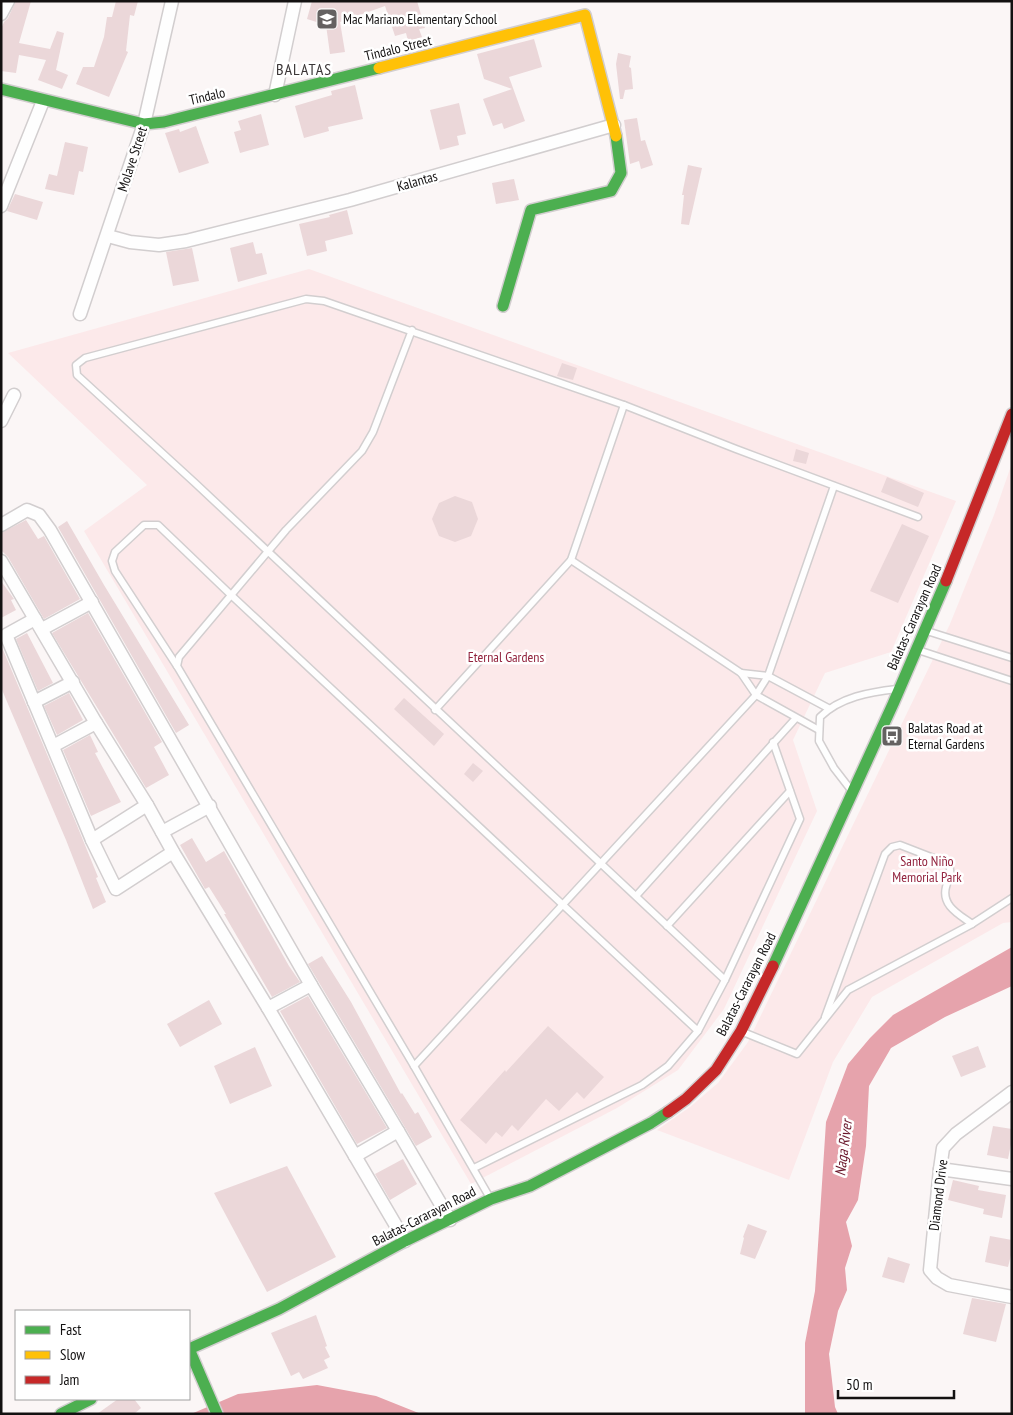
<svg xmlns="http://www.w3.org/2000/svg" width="1013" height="1415" font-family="'PT Sans Narrow',sans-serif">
	<rect width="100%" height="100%" fill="#fbf6f6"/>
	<g fill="#fce9ea">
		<polygon points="309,269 956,501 891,652 825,673 793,740 817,811 724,1009 678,1070 617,1108 471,1184 84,531 147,485 8,353"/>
		<polygon points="1012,463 1012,922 1003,923 872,997 833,1062 789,1180 657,1130 690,1107 718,1083 748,1042 950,624 994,515"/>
	</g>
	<g fill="#e6a3ac">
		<polygon points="1012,947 1012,986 945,1017 891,1048 869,1086 866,1146 858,1200 846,1222 852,1246 845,1268 847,1290 838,1311 829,1354 835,1407 838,1414 805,1414 805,1343 815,1291 826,1122 848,1064 870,1038 893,1015"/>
		<polygon points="317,1385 376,1396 421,1414 191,1414 238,1394"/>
	</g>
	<g fill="#ebd7d9">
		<polygon points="16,1 31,1 19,43 50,49 57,31 64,33 56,70 68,75 62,89 38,80 46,60 19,55 16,73 1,71 1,29 4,22 8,18"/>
		<polygon points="116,1 138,1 134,16 130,15 126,51 128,52 109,97 76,84 83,67 94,67 104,37 107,17 112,17"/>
		<polygon points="312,1 417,1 425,28 419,29 422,37 408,41 406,33 395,36 385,6 340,22 345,52 330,54 326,25 307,19"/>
		<polygon points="534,39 542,67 509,77 525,121 504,129 502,123 493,126 483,99 512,89 484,79 477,54"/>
		<polygon points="618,53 631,56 629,67 631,68 633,89 625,90 623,99 620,99 616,64"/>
		<polygon points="355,85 363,119 328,127 329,131 304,138 295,106 332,95 331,91"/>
		<polygon points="459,103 466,134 457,136 459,145 440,150 430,110"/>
		<polygon points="261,114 269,145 240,153 234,132 241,130 238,121"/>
		<polygon points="637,118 641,141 645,140 653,165 641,169 639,161 630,164 624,120"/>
		<polygon points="196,126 209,163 179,173 165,133 179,129 180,132"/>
		<polygon points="65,142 88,147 83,172 79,171 74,195 45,189 49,174 57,176"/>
		<polygon points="688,165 702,168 689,225 681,224 684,195 682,195"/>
		<polygon points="514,179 519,200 496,204 492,183"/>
		<polygon points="15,194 43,202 37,220 7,211"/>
		<polygon points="347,210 353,234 325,241 327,251 307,256 299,224 330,217 329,215"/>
		<polygon points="253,242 256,254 262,253 267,274 238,282 230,248"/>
		<polygon points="192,248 199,281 173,286 166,252"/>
		<polygon points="562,363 577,368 573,380 557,376"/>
		<polygon points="796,449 809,453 806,464 793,461"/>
		<polygon points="887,477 924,493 918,507 881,492"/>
		<polygon points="455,496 472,502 478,519 471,536 455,542 439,536 432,519 439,503"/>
		<polygon points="26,520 38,539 44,536 80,599 44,619 8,557 1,550 1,533"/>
		<polygon points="67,521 104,585 189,725 176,733 58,527"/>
		<polygon points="902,524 929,536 898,603 870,591"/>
		<polygon points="1,581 14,599 11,600 16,610 1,618"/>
		<polygon points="88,613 162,742 154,747 169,775 146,788 52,633"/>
		<polygon points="27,633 53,683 38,691 16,639"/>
		<polygon points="1,645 76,823 98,877 96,878 106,902 93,909 66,840 5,697 1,687"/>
		<polygon points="69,693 83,720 57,735 44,706"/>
		<polygon points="404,698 444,734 434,746 394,709"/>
		<polygon points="90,735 98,752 95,753 121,802 91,816 63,750"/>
		<polygon points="473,763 483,771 473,782 464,774"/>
		<polygon points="192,838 206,862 224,851 289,966 300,982 272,997 224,914 226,914 209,887 205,889 180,845"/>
		<polygon points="322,956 351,1002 401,1094 402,1093 415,1114 418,1112 432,1137 416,1146 308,964"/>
		<polygon points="308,996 387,1128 357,1144 280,1011"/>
		<polygon points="209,1000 222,1024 180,1047 167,1024"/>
		<polygon points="548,1026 604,1077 584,1099 577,1092 559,1111 546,1099 518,1131 512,1125 502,1137 496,1132 486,1144 460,1120 505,1070 506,1072"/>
		<polygon points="978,1046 986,1067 961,1077 952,1056"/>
		<polygon points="255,1047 272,1086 230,1104 214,1066"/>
		<polygon points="993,1126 1012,1129 1012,1139 1008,1159 987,1155"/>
		<polygon points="403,1159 417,1184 390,1200 375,1174"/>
		<polygon points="287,1166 336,1257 267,1292 214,1193"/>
		<polygon points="953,1180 979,1186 978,1190 1006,1195 1002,1218 983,1214 984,1209 948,1200"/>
		<polygon points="748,1224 767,1231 755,1259 740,1254 744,1238 743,1237"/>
		<polygon points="990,1236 1012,1240 1012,1251 1008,1267 985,1262"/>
		<polygon points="888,1257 910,1264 904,1283 882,1277"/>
		<polygon points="972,1298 1006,1304 996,1342 963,1334"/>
		<polygon points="316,1315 327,1346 325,1347 330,1357 324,1360 328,1368 303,1379 299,1372 291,1376 271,1333"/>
		<polygon points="118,1399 134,1399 141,1408 134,1414 97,1414"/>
	</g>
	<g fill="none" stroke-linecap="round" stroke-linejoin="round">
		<g stroke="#d2cecf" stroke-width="9">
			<g id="lane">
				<polyline points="412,330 373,432 362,451 286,530 179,657 177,666 414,1066 490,1198"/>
				<polyline points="571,560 741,673 756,695 819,730"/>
				<polyline points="927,631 1012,658"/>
				<polyline points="918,650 1012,681"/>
				<polyline points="177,666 115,571 112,561 115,552 144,525 158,525 231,595 698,1031"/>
				<polyline points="741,673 768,676 828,708"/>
				<polyline points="435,710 571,560 624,405"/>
				<path d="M 851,790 L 834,768 L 819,741 L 820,717 C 840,697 870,692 897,689"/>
				<polyline points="636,896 796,718"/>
				<polyline points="667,926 790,791"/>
				<polyline points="725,980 194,482 77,375 76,365 85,358 306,299 324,301 624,405 736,449 918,517"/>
				<path d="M 825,1017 L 885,854 L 892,847 L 900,845 L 949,864 C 952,876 949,876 946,887 C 941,906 960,915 972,924"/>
				<polyline points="743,1032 797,1054 848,990 972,924 1012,898"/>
				<polyline points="414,1066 756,695 768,676 834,486"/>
				<polyline points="474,1168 642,1085 668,1066 698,1031 725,980 800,819 773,742"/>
			</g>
		</g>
		<g stroke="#d2cecf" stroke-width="15">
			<g id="street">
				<polyline points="1,14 8,1"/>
				<polyline points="275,95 295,1"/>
				<polyline points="1,206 43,101"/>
				<polyline points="108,236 130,242 159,245 186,241 350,200 614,125"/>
				<polyline points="80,314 144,124 172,1"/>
				<polyline points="1,421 14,395"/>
				<polyline points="1,525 27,510 39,515 50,530 311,985"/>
				<polyline points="1,561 96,723 147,805 173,852 268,1008 405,1241"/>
				<polyline points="35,619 6,635 92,840 116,889 173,852"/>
				<polyline points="42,629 92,602"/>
				<polyline points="34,702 73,682"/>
				<polyline points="53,746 96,723"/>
				<polyline points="162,832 210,806"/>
				<polyline points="92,840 147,805"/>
				<polyline points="268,1008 311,985 398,1131 355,1156"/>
				<polyline points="1012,1092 956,1134 943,1148 940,1169 930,1270 937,1278 949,1285 1012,1297"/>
				<polyline points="398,1131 450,1220"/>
				<polyline points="940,1169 1012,1179"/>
			</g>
		</g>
		<g stroke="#d2cecf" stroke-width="14">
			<g id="fast">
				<polyline points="1,89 144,124 164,122 379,68"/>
				<polyline points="503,306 531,210 611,191 621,173 616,136"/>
				<polyline points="773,966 893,704 946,581"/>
				<polyline points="189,1349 279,1309 405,1241 491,1199 530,1186 651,1123 668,1112"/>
				<polyline points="189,1349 217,1414"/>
				<polyline points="61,1414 91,1399"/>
			</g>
		</g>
		<g stroke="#d2cecf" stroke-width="14">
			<polyline id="slow" points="379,68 585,15 616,136"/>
		</g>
		<g stroke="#d2cecf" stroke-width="14">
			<g id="jam">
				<polyline points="946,581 1012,414"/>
				<polyline points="668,1112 686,1099 716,1070 741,1031 773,966"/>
			</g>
		</g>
		<use href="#lane" stroke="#fefefe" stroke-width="6"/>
		<use href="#street" stroke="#fefefe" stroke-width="12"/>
		<use href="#fast" stroke="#4caf50" stroke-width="11"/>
		<use href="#slow" stroke="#ffc107" stroke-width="11"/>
		<use href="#jam" stroke="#c62828" stroke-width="11"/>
	</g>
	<defs>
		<g id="school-square" transform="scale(1.125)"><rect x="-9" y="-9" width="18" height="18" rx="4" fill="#646161" stroke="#fff"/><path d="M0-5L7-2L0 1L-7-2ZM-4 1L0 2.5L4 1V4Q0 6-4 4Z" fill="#fff"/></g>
		<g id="bus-square" transform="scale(1.125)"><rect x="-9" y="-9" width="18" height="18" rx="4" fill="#646161" stroke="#fff"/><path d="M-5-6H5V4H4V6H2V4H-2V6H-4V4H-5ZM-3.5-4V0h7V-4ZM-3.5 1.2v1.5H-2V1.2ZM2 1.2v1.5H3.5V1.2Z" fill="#fff"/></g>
	</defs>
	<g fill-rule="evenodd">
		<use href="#school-square" x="327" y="19"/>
		<use href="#bus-square" x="892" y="736"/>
	</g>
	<g text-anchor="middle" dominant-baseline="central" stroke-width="5" stroke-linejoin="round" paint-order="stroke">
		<g font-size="14" fill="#131111" stroke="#fff" text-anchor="start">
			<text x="343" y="19">Mac Mariano Elementary School</text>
			<text x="908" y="728">Balatas Road at<tspan x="908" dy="16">Eternal Gardens</tspan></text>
		</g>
		<g font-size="14" fill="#131111" stroke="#fff">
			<text transform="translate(398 48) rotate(-14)">Tindalo Street</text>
			<text transform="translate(207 96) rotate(-13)">Tindalo</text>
			<text transform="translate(132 159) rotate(-72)">Molave Street</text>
			<text transform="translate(417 181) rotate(-16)">Kalantas</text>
			<text transform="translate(914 617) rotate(-66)">Balatas-Cararayan Road</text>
			<text transform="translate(746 984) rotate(-63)">Balatas-Cararayan Road</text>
			<text transform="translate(938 1195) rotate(-83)">Diamond Drive</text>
			<text transform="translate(424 1216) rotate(-27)">Balatas-Cararayan Road</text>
		</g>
		<g font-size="14" fill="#92233e" stroke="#fff">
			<text x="506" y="657">Eternal Gardens</text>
			<text x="927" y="861">Santo Niño<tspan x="927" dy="16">Memorial Park</tspan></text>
		</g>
		<g font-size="15" font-style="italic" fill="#69152a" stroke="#fff">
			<text transform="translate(843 1148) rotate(-83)">Naga River</text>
		</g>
		<g font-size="16" letter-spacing="1" fill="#3b3637" stroke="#fff">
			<text x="304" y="69">BALATAS</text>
		</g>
	</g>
	<rect width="1013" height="1415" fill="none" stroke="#131111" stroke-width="5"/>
	<rect x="15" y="1310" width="175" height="90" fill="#ffffff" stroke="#a1a0a0"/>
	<rect x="25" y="1326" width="25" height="8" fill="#4caf50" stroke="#a1a0a0"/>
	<text x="60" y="1335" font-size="15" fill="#131111">Fast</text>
	<rect x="25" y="1351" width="25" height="8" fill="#ffc107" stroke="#a1a0a0"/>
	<text x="60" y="1360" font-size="15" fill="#131111">Slow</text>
	<rect x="25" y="1376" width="25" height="8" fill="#c62828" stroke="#a1a0a0"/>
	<text x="60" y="1385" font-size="15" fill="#131111">Jam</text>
	<path d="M838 1390v8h116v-8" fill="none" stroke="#131111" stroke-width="2.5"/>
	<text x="846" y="1390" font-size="15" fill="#131111" stroke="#ffffff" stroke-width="4" paint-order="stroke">50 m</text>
</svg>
